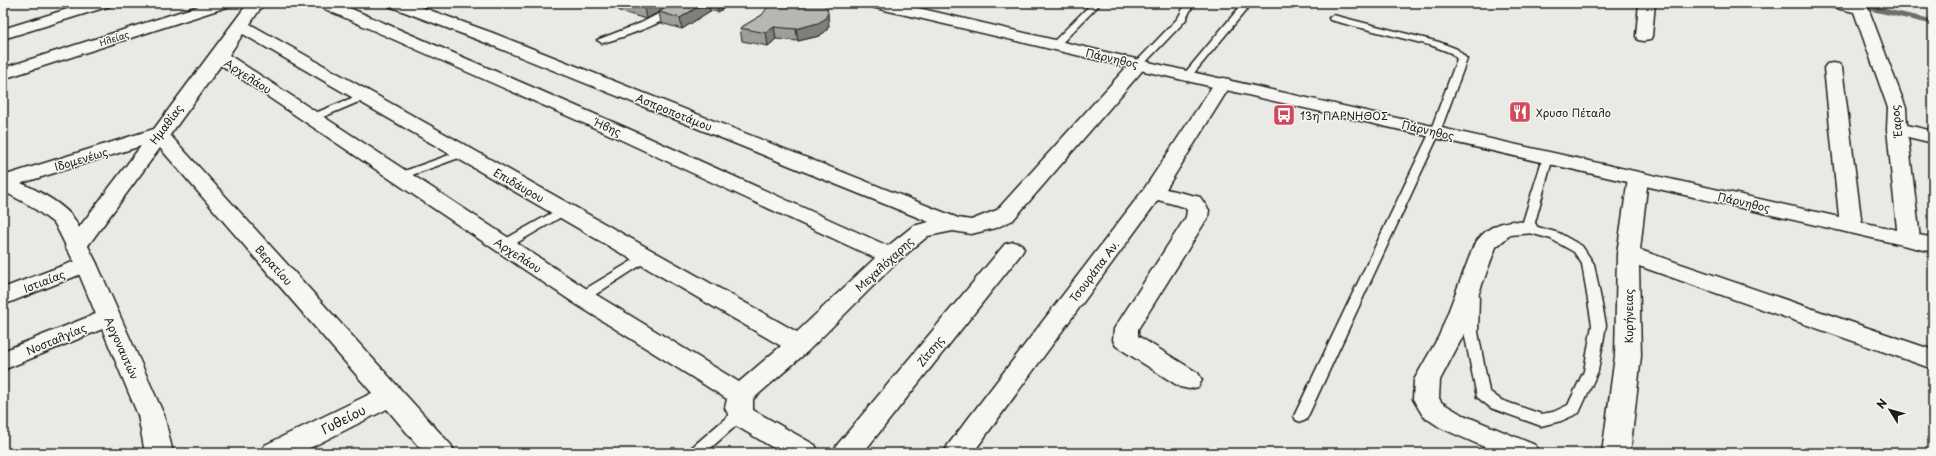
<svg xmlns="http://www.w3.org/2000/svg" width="1936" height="456" font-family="'Playpen Sans',sans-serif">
	<rect width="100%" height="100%" fill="#e9e9e5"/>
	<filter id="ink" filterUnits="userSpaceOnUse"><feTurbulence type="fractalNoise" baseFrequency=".025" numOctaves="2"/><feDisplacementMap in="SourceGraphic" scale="8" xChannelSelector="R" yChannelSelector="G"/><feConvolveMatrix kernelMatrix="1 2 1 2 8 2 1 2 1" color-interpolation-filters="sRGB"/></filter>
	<g filter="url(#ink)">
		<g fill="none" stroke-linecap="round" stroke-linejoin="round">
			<polyline stroke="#6d6d6c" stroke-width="5" points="1847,3 1933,22"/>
			<g stroke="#1c1c1c" stroke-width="3">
				<g id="service">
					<path d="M 679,3 L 689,3 C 676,19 623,38 602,43 L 597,40 L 641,23 Z"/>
					<polygon points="1092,3 1101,3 1058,47 1052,47 1050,45"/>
					<polygon points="1184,3 1192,3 1193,5 1185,21 1142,66 1136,66 1134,64 1136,62 1178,18 1185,5"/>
					<polygon points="1243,3 1252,3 1190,78 1184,78 1182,76 1184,74"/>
					<polygon points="1333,15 1439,42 1457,49 1467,59 1440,132 1308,416 1306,420 1301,422 1296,420 1294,416 1430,132 1457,59 1451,53 1433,46 1330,20 1329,18"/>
					<polygon points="364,93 369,96 368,98 316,120 312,121 307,118 308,116"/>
					<polygon points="463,150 467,151 468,153 467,155 404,178 400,179 394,176 396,174"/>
					<polygon points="1548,154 1553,157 1534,226 1559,233 1582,246 1594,264 1606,325 1598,371 1579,413 1561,421 1541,426 1491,408 1477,397 1464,332 1467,296 1468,293 1478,293 1479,296 1478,332 1489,391 1501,400 1541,414 1553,412 1568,405 1584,371 1592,325 1582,264 1574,252 1551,239 1523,231 1521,228 1543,157"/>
					<polygon points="564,206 570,210 568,213 508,248 500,248 498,245 500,242"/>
					<polygon points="645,253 649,254 651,257 649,260 587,300 577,300 576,297 577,294"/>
					<polygon points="740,408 745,410 747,414 745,418 705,453 687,453 690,449 735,410"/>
				</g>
			</g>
			<g stroke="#1c1c1c" stroke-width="3">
				<g id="minor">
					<polygon points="87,3 112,3 110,6 3,39 3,29"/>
					<polygon points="208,3 232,3 230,6 3,79 3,68"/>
					<path d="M 248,3 L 264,3 L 250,24 L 797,332 L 875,258 L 615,137 L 318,6 L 316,3 L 338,3 L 629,129 L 888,246 L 913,226 L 929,222 L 481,41 L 389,6 L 387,3 L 410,3 L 493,33 L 958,218 L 971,220 L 997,210 L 1133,60 L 1139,59 L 1145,60 L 1148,64 L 1013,220 L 996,228 L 971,234 L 953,231 L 928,236 L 898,261 L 808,351 L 753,399 L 753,410 L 815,445 L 819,453 L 782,453 L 733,424 L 725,408 L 727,399 L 574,303 L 221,65 L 170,135 L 451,445 L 455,453 L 424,453 L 387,409 L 300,453 L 261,453 L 265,445 L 372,393 L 160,148 L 84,251 L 76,253 L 68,251 L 65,246 L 141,146 L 3,189 L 3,176 L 154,129 ZM 243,34 L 781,346 L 739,382 L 590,291 L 229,55 Z"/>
					<polygon points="1639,3 1655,3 1652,36 1650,40 1644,41 1638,40 1636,36"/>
					<polygon points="1825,3 1867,5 1906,108 1907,125 1933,131 1933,143 1908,137 1920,239 1917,244 1909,246 1901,244 1898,239 1887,129 1888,108 1854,12 1827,6"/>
					<polygon points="1833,63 1839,64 1842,68 1862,226 1859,231 1851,233 1843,231 1840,226 1824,68 1827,64"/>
					<polygon points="1223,78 1229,79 1232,83 1166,189 1200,197 1209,210 1208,217 1138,329 1138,336 1198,373 1202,380 1198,387 1189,389 1180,387 1116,346 1113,340 1114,329 1186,217 1187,210 1184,207 1158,200 973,453 944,453 948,445 1144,189 1217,79"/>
					<polygon points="1638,172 1645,174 1648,178 1640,250 1933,350 1933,369 1639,266 1641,356 1630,453 1602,453 1615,356 1617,254 1628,178 1631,174"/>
					<path d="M 1513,221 L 1535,223 L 1538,228 L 1535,233 L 1510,235 L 1496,247 L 1463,336 L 1440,380 L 1439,398 L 1441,402 L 1461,414 L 1535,445 L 1539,453 L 1498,453 L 1441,428 L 1423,416 L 1413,399 L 1414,380 L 1439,336 L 1474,245 C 1484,230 1495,223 1513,221 Z"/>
					<polygon points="1013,242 1021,244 1024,249 1021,254 863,453 833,453 837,445 1005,244"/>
					<polygon points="86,257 94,259 97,264 94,269 3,305 3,288"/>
					<polygon points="108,309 117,311 120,317 117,323 3,370 3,351"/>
				</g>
			</g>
			<g stroke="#1c1c1c" stroke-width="3">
				<path id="tertiary" d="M 3,177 C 24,182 63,202 75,220 L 97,264 L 164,415 L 173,453 L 145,453 L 138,415 L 75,264 L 55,224 L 31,206 L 3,191 Z"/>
			</g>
			<g stroke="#1c1c1c" stroke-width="3">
				<polygon id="secondary" points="868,3 897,3 1187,71 1933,238 1933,252 1187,81 876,8 870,6"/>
			</g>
			<use href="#service" fill="#f6f6f2" fill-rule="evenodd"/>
			<use href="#minor" fill="#f6f6f2" fill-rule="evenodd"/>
			<use href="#tertiary" fill="#f6f6f2" fill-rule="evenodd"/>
			<use href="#secondary" fill="#f6f6f2" fill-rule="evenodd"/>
		</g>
		<g fill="#9d9d9a" stroke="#1c1c1c">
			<polygon points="617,3 732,3 718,12 710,11 682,29 661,23 659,12 663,10 646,19 619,11"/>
			<polygon points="762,15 829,26 826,31 819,36 798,41 776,39 768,46 742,41 740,28"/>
		</g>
		<g fill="#7f7f7d" stroke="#1c1c1c">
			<polygon points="653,3 676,3 646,19 644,8"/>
			<polygon points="704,3 709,3 710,11 682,29 680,18"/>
			<polygon points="717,3 732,3 718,12"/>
			<polygon points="828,13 829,26 826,31 819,36 798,41 796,29"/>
			<polygon points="774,27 776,39 768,46 766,33"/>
		</g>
		<g fill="#b6b6b3" stroke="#1c1c1c">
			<polygon points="628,3 653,3 644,8"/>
			<polygon points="675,3 704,3 680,18 659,12"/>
			<polygon points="777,3 822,3 827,8 828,13 825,19 818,23 796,29 774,27 766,33 740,28 762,15 769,5"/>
		</g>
	</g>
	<defs>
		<g id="restaurant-square" transform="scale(1.15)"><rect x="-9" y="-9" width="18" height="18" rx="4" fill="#d1495b" stroke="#f6f6f2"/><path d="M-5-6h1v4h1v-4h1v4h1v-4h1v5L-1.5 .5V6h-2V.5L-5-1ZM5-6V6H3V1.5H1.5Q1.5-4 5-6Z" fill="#fff"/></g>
		<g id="bus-square" transform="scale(1.15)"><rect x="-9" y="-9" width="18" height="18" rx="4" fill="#d1495b" stroke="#f6f6f2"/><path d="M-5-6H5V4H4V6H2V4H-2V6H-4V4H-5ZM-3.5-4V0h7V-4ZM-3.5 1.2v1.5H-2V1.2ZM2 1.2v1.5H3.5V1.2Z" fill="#fff"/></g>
	</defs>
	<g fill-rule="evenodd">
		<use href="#restaurant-square" x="1520" y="112"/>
		<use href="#bus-square" x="1284" y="115"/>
	</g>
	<g text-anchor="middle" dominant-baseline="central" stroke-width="3" stroke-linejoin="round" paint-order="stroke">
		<g font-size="9" fill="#1c1c1c" stroke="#f6f6f2">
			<text transform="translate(114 38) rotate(-18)">Ηλείας</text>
		</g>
		<g font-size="11" fill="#1c1c1c" stroke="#f6f6f2">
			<text transform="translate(1112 58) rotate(13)">Πάρνηθος</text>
			<text transform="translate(248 76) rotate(33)">Αρχελάου</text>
			<text transform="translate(674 112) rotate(22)">Ασπροποτάμου</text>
			<text transform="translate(1896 121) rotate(-96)">Έαρος</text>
			<text transform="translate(166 124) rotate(-53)">Ημαθίας</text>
			<text transform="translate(608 127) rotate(23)">Ήβης</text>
			<text transform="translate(1428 130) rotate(13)">Πάρνηθος</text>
			<text transform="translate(81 159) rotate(-17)">Ιδομενέως</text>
			<text transform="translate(519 185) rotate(30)">Επιδάυρου</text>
			<text transform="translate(1744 202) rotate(13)">Πάρνηθος</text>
			<text transform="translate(518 255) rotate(33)">Αρχελάου</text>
			<text transform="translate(884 264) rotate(-43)">Μεγαλόχαρης</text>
			<text transform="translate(274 265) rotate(48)">Βερατίου</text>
			<text transform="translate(1094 271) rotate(-53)">Τσουράπα Αν.</text>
			<text transform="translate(44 281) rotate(-21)">Ιστιαίας</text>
			<text transform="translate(1628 316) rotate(-90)">Κυρήνειας</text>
			<text transform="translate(56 339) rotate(-23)">Νοσταλγίας</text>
			<text transform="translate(122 348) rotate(66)">Αργοναυτών</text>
			<text transform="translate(930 351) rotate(-51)">Ζίτσης</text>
		</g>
		<g font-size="11" fill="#1c1c1c" stroke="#f6f6f2" text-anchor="start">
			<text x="1536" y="112">Χρυσο Πέταλο</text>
			<text x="1300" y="115">13η ΠΑΡΝΗΘΟΣ</text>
		</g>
		<g font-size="13" fill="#1c1c1c" stroke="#f6f6f2">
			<text transform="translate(343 419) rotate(-27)">Γυθείου</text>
		</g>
	</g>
	<rect width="1936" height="456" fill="none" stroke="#f6f6f2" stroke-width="16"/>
	<rect x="8" y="8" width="1920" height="440" fill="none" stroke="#1c1c1c" stroke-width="1.5" filter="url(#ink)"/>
	<g transform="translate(1890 410) rotate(307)" stroke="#f6f6f2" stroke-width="3" paint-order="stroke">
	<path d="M0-3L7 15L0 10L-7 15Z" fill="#1c1c1c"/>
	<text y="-6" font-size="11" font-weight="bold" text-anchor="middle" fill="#1c1c1c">N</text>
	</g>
</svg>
